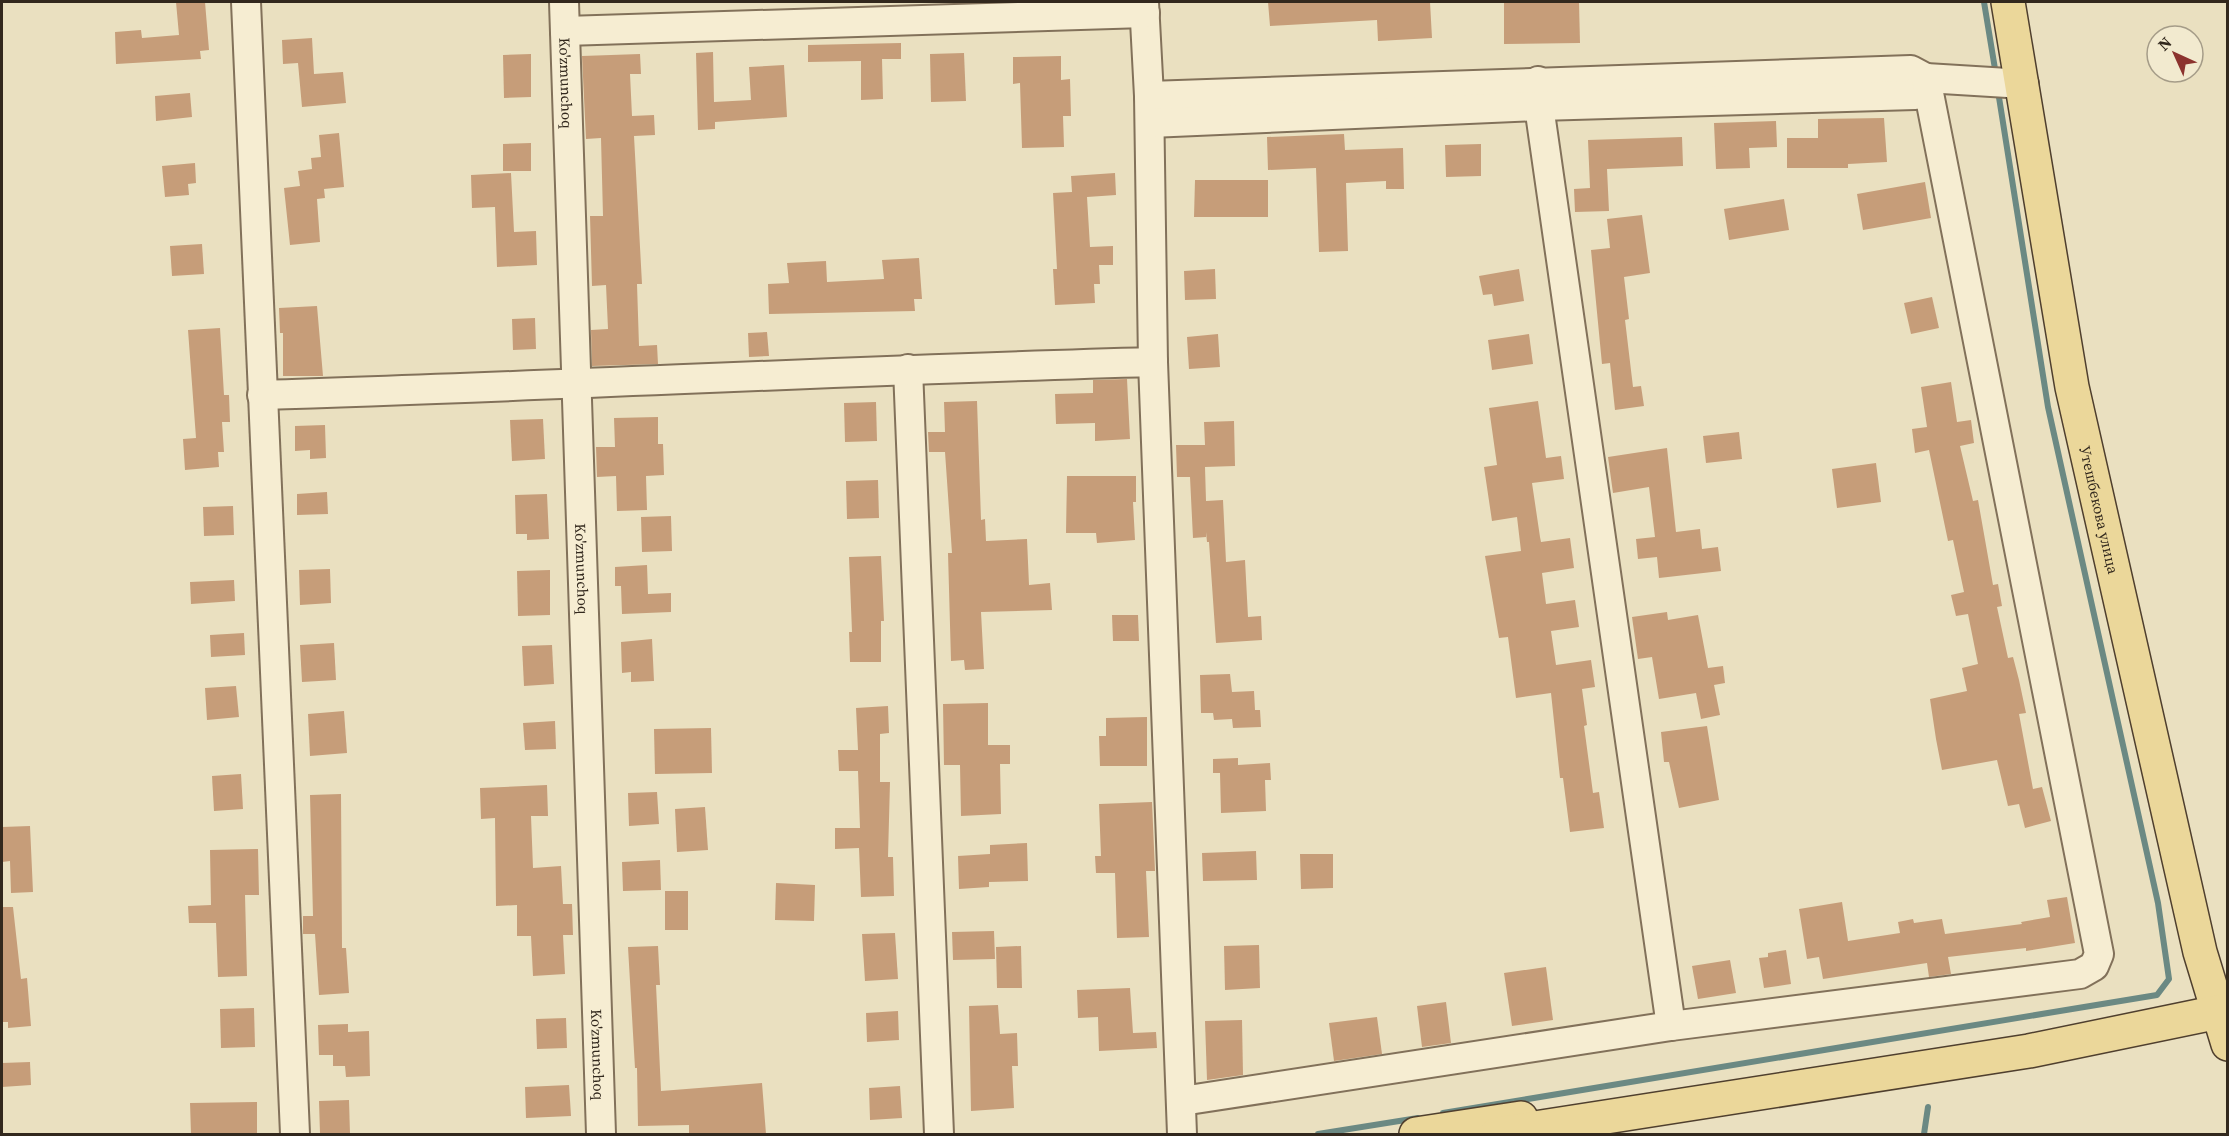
<svg xmlns="http://www.w3.org/2000/svg" width="2229" height="1136" font-family="'Source Serif 4',serif">
	<rect width="100%" height="100%" fill="#eae0c0"/>
	<g fill="none" stroke-linecap="round" stroke-linejoin="round">
		<g stroke="#6b8983" stroke-width="6">
			<polyline points="1984,2 1996,75"/>
			<polyline points="1443,1113 2157,995 2169,979 2158,903 2048,407 1998,91"/>
			<polyline points="1318,1134 1418,1118"/>
			<polyline points="1924,1134 1928,1107"/>
		</g>
	</g>
	<g fill="#c69d79">
		<polygon points="176,2 205,2 209,50 200,51 201,59 116,64 115,32 141,30 142,38 179,35"/>
		<polygon points="1268,2 1430,2 1432,38 1378,41 1377,20 1270,26"/>
		<polygon points="1504,2 1579,2 1580,43 1504,44"/>
		<polygon points="312,38 314,74 343,72 346,103 302,107 298,63 283,64 282,40"/>
		<polygon points="901,43 901,59 882,59 883,99 861,100 861,61 808,62 808,45"/>
		<polygon points="713,52 714,102 751,100 749,67 784,65 787,117 715,122 715,129 698,130 696,53"/>
		<polygon points="964,53 966,101 931,102 930,54"/>
		<polygon points="531,54 531,97 504,98 503,55"/>
		<polygon points="640,54 641,74 630,74 632,116 654,115 655,135 634,136 642,284 637,284 639,346 657,345 658,364 592,366 591,330 608,329 606,285 592,286 590,216 603,216 601,138 586,139 582,56"/>
		<polygon points="1061,56 1061,80 1070,79 1071,116 1063,116 1064,147 1022,148 1020,83 1013,84 1013,57"/>
		<polygon points="190,93 192,117 156,121 155,96"/>
		<polygon points="1884,118 1887,162 1848,164 1848,168 1787,168 1787,138 1818,138 1818,119"/>
		<polygon points="1776,121 1777,147 1749,148 1750,168 1716,169 1714,123"/>
		<polygon points="339,133 344,187 324,189 325,198 317,199 320,242 290,245 284,188 300,186 298,171 312,169 311,158 321,157 319,135"/>
		<polygon points="1344,134 1345,150 1403,148 1404,189 1386,189 1386,181 1346,183 1348,251 1319,252 1316,168 1268,170 1267,137"/>
		<polygon points="1682,137 1683,166 1607,169 1609,211 1575,212 1574,189 1590,188 1588,140"/>
		<polygon points="531,143 531,171 503,171 503,144"/>
		<polygon points="1481,144 1481,176 1446,177 1445,145"/>
		<polygon points="195,163 196,183 188,184 189,195 165,197 162,166"/>
		<polygon points="511,173 514,232 536,231 537,265 497,267 495,207 472,208 471,175"/>
		<polygon points="1115,173 1116,195 1087,197 1090,247 1113,246 1113,265 1099,265 1100,284 1094,284 1095,303 1055,305 1053,269 1057,269 1053,193 1072,192 1071,176"/>
		<polygon points="1195,180 1268,180 1268,217 1194,217"/>
		<polygon points="1925,182 1931,218 1863,230 1857,194"/>
		<polygon points="1784,199 1789,230 1729,240 1724,209"/>
		<polygon points="1642,215 1650,273 1624,277 1629,319 1625,320 1633,387 1641,386 1644,406 1615,410 1610,363 1602,364 1591,250 1610,248 1607,219"/>
		<polygon points="202,244 204,274 172,276 170,246"/>
		<polygon points="919,258 922,299 914,299 915,311 769,314 768,284 789,283 787,263 826,261 827,282 884,279 882,260"/>
		<polygon points="1215,269 1216,299 1185,300 1184,271"/>
		<polygon points="1519,269 1524,301 1494,306 1492,294 1483,295 1479,276"/>
		<polygon points="1932,297 1939,328 1911,334 1904,303"/>
		<polygon points="317,306 323,376 283,376 283,333 280,333 279,308"/>
		<polygon points="535,318 536,349 513,350 512,319"/>
		<polygon points="220,328 224,395 229,395 230,422 222,422 224,452 218,452 219,467 185,470 183,439 196,438 188,330"/>
		<polygon points="767,332 769,356 749,357 748,333"/>
		<polygon points="1218,334 1220,367 1189,369 1187,337"/>
		<polygon points="1529,334 1533,364 1492,370 1488,340"/>
		<polygon points="1127,379 1130,439 1095,441 1095,423 1056,424 1055,394 1093,393 1093,380"/>
		<polygon points="1951,382 1957,422 1971,420 1974,443 1960,446 1973,501 1978,500 1993,585 1998,584 2002,606 1997,607 2008,658 2013,657 2019,680 2026,713 2019,714 2033,789 2042,787 2051,821 2025,828 2019,804 2008,806 1997,760 1942,770 1936,739 1930,699 1967,691 1962,668 1978,664 1968,614 1956,616 1951,595 1964,592 1953,540 1948,541 1929,450 1915,453 1912,429 1927,427 1921,387"/>
		<polygon points="977,401 981,520 985,519 986,541 1027,539 1029,585 1050,583 1052,610 981,612 984,669 965,670 964,660 951,661 948,553 952,553 945,452 929,452 928,432 945,432 944,402"/>
		<polygon points="1538,401 1546,458 1561,456 1564,479 1532,483 1540,537 1541,542 1570,538 1574,568 1542,573 1546,604 1575,600 1579,627 1551,631 1556,665 1591,660 1595,687 1582,689 1587,725 1584,726 1593,793 1599,792 1604,828 1570,832 1563,778 1560,778 1551,693 1516,698 1508,637 1499,638 1485,556 1521,551 1517,517 1492,521 1484,467 1497,465 1489,408"/>
		<polygon points="876,402 877,441 845,442 844,403"/>
		<polygon points="658,417 658,444 663,444 664,475 646,476 647,510 617,511 616,476 597,477 596,447 615,447 614,418"/>
		<polygon points="543,419 545,459 512,461 510,420"/>
		<polygon points="1234,421 1235,466 1205,467 1206,501 1223,500 1226,562 1245,560 1248,617 1261,616 1262,640 1216,643 1209,542 1207,542 1206,532 1206,537 1193,538 1190,477 1177,477 1176,445 1205,445 1204,422"/>
		<polygon points="325,425 326,458 310,459 310,450 295,451 295,426"/>
		<polygon points="1739,432 1742,459 1706,463 1703,436"/>
		<polygon points="1667,448 1676,532 1700,529 1702,549 1718,547 1721,571 1659,578 1657,557 1638,559 1636,539 1655,537 1649,487 1613,493 1608,457"/>
		<polygon points="1876,463 1881,502 1837,508 1832,469"/>
		<polygon points="1067,476 1136,476 1136,502 1133,502 1135,540 1097,543 1096,533 1066,533"/>
		<polygon points="878,480 879,518 847,519 846,481"/>
		<polygon points="327,492 328,514 297,515 297,494"/>
		<polygon points="547,494 549,539 527,540 527,534 516,534 515,495"/>
		<polygon points="233,506 234,535 204,536 203,507"/>
		<polygon points="671,516 672,551 642,552 641,517"/>
		<polygon points="881,556 884,621 881,621 881,662 850,662 849,632 852,632 849,557"/>
		<polygon points="647,565 648,594 671,593 671,612 622,614 621,586 615,586 615,567"/>
		<polygon points="330,569 331,603 300,605 299,570"/>
		<polygon points="550,570 550,615 518,616 517,571"/>
		<polygon points="234,580 235,601 191,604 190,582"/>
		<polygon points="1667,612 1668,620 1698,615 1708,668 1723,666 1725,683 1714,685 1720,715 1701,719 1696,693 1659,699 1652,657 1638,659 1632,617"/>
		<polygon points="1112,615 1138,615 1139,641 1113,641"/>
		<polygon points="244,633 245,655 211,657 210,635"/>
		<polygon points="652,639 654,681 631,682 631,672 622,673 621,642"/>
		<polygon points="334,643 336,680 302,682 300,645"/>
		<polygon points="552,645 554,684 524,686 522,646"/>
		<polygon points="1230,674 1232,692 1254,691 1255,710 1260,710 1261,727 1233,728 1232,719 1214,720 1213,713 1201,713 1200,675"/>
		<polygon points="236,686 239,717 207,720 205,688"/>
		<polygon points="988,703 988,745 1010,745 1010,764 1000,764 1001,814 961,816 960,765 944,765 943,704"/>
		<polygon points="888,706 889,733 880,734 880,782 890,782 888,857 893,857 894,896 861,897 859,848 835,849 835,828 860,828 858,771 839,771 838,750 858,750 856,708"/>
		<polygon points="344,711 347,753 310,756 308,714"/>
		<polygon points="1147,717 1147,766 1100,766 1099,736 1106,736 1106,718"/>
		<polygon points="555,721 556,749 525,750 523,723"/>
		<polygon points="1707,726 1719,800 1679,808 1669,762 1664,762 1661,732"/>
		<polygon points="711,728 712,773 655,774 654,729"/>
		<polygon points="1238,758 1238,765 1270,763 1271,780 1265,780 1266,811 1221,813 1220,773 1213,773 1213,759"/>
		<polygon points="241,774 243,809 214,811 212,776"/>
		<polygon points="547,785 548,816 531,816 533,868 561,866 563,904 572,904 573,935 563,935 565,974 533,976 531,936 517,936 517,905 496,906 495,818 481,819 480,788"/>
		<polygon points="657,792 659,824 629,826 628,793"/>
		<polygon points="341,794 342,948 346,948 349,993 319,995 315,934 303,934 303,916 313,916 310,795"/>
		<polygon points="1152,802 1155,871 1146,871 1149,937 1117,938 1115,873 1096,873 1095,856 1101,856 1099,804"/>
		<polygon points="705,807 708,850 677,852 675,809"/>
		<polygon points="30,826 33,892 11,893 10,861 2,862 2,827"/>
		<polygon points="1027,843 1028,881 989,882 989,887 959,889 958,856 990,854 990,845"/>
		<polygon points="258,849 259,895 245,895 247,976 218,977 216,923 189,923 188,906 211,905 210,850"/>
		<polygon points="1256,851 1257,880 1203,881 1202,853"/>
		<polygon points="1300,854 1333,854 1333,888 1301,889"/>
		<polygon points="660,860 661,890 623,891 622,862"/>
		<polygon points="776,883 815,885 814,921 775,920"/>
		<rect x="665" y="891" width="23" height="39"/>
		<polygon points="2067,897 2075,943 2026,951 2026,948 1948,957 1951,974 1929,977 1927,963 1823,979 1819,957 1807,959 1799,909 1842,902 1848,941 1900,933 1898,922 1913,919 1914,923 1942,919 1945,934 2022,924 2021,922 2050,917 2047,900"/>
		<polygon points="2,907 13,907 21,979 27,978 31,1026 8,1028 8,1022 2,1022"/>
		<polygon points="994,931 995,959 953,960 952,932"/>
		<polygon points="895,933 898,979 865,981 862,934"/>
		<polygon points="1259,945 1260,988 1225,990 1224,946"/>
		<polygon points="658,946 660,985 656,985 661,1091 762,1083 766,1134 689,1134 689,1125 638,1126 637,1068 635,1068 628,947"/>
		<polygon points="1021,946 1022,988 997,988 996,947"/>
		<polygon points="1786,950 1791,984 1764,988 1759,958 1768,957 1768,953"/>
		<polygon points="1730,960 1736,993 1698,999 1692,966"/>
		<polygon points="1546,967 1553,1020 1512,1026 1504,973"/>
		<polygon points="1130,988 1133,1033 1156,1032 1157,1048 1099,1051 1098,1017 1078,1018 1077,990"/>
		<polygon points="1446,1002 1451,1043 1422,1047 1417,1006"/>
		<polygon points="998,1005 1000,1034 1017,1033 1018,1066 1012,1066 1014,1108 971,1111 969,1006"/>
		<polygon points="254,1008 255,1047 221,1048 220,1009"/>
		<polygon points="898,1011 899,1040 867,1042 866,1013"/>
		<polygon points="1377,1017 1382,1054 1334,1061 1329,1023"/>
		<polygon points="566,1018 567,1048 537,1049 536,1019"/>
		<polygon points="1242,1020 1243,1075 1207,1080 1205,1021"/>
		<polygon points="348,1024 348,1032 369,1031 370,1076 346,1077 345,1066 333,1066 333,1055 319,1055 318,1025"/>
		<polygon points="30,1062 31,1085 2,1087 2,1063"/>
		<polygon points="569,1085 571,1116 526,1118 525,1087"/>
		<polygon points="900,1086 902,1118 870,1120 869,1088"/>
		<polygon points="349,1100 350,1134 320,1134 319,1101"/>
		<polygon points="257,1102 257,1134 191,1134 190,1103"/>
	</g>
	<g fill="none" stroke-linecap="round" stroke-linejoin="round">
		<g stroke="#82715a" stroke-width="32">
			<g id="minor">
				<polyline points="246,2 295,1134"/>
				<path id="s1" d="M 564,2 L 601,1134"/>
				<polyline points="1144,2 1149,96 1153,362 1182,1134"/>
				<polyline points="565,31 1145,13"/>
				<polyline points="1538,81 1539,106 1671,1026"/>
				<polyline points="1149,96 1911,70 1926,78 2024,84"/>
				<polyline points="1150,123 1539,106 1915,95 1926,78"/>
				<polyline points="908,369 939,1134"/>
				<path d="M 262,395 C 559,386 856,370 1153,362"/>
				<polyline points="1182,1101 1671,1026 2080,974 2094,966 2099,954 1926,78"/>
			</g>
		</g>
		<g stroke="#4f3f2e" stroke-width="36">
			<g id="major">
				<path id="s2" d="M 2008,2 L 2072,387 L 2200,952 L 2228,1044"/>
				<polyline points="1416,1134 1521,1118"/>
				<polyline points="1497,1134 2029,1051 2228,1010"/>
			</g>
		</g>
		<use href="#minor" stroke="#f6edd2" stroke-width="28"/>
		<use href="#major" stroke="#ebd79a" stroke-width="33"/>
	</g>
	<g text-anchor="middle" dominant-baseline="central" stroke-width="6" stroke-linejoin="round" paint-order="stroke">
		<g font-size="15" fill="#32281d" stroke="#f2eacf">
			<text stroke="none"><textPath href="#s1" startOffset="81">Ko'zmunchoq</textPath></text>
			<text stroke="none"><textPath href="#s2" startOffset="516">Утешбекова улица</textPath></text>
			<text stroke="none"><textPath href="#s1" startOffset="567">Ko'zmunchoq</textPath></text>
			<text stroke="none"><textPath href="#s1" startOffset="1053">Ko'zmunchoq</textPath></text>
		</g>
	</g>
	<rect width="2229" height="1136" fill="none" stroke="#32281d" stroke-width="6"/>
	<g transform="translate(2175 54) rotate(315)"><circle r="28" fill="#f2eacf" stroke="#a59c88" stroke-width="1.5"/>
	<path d="M0-4.5L10 22L0 15L-10 22Z" fill="#8c332e"/>
	<text y="-9" font-size="16" font-weight="bold" text-anchor="middle" fill="#32281d">N</text>
	</g>
</svg>
